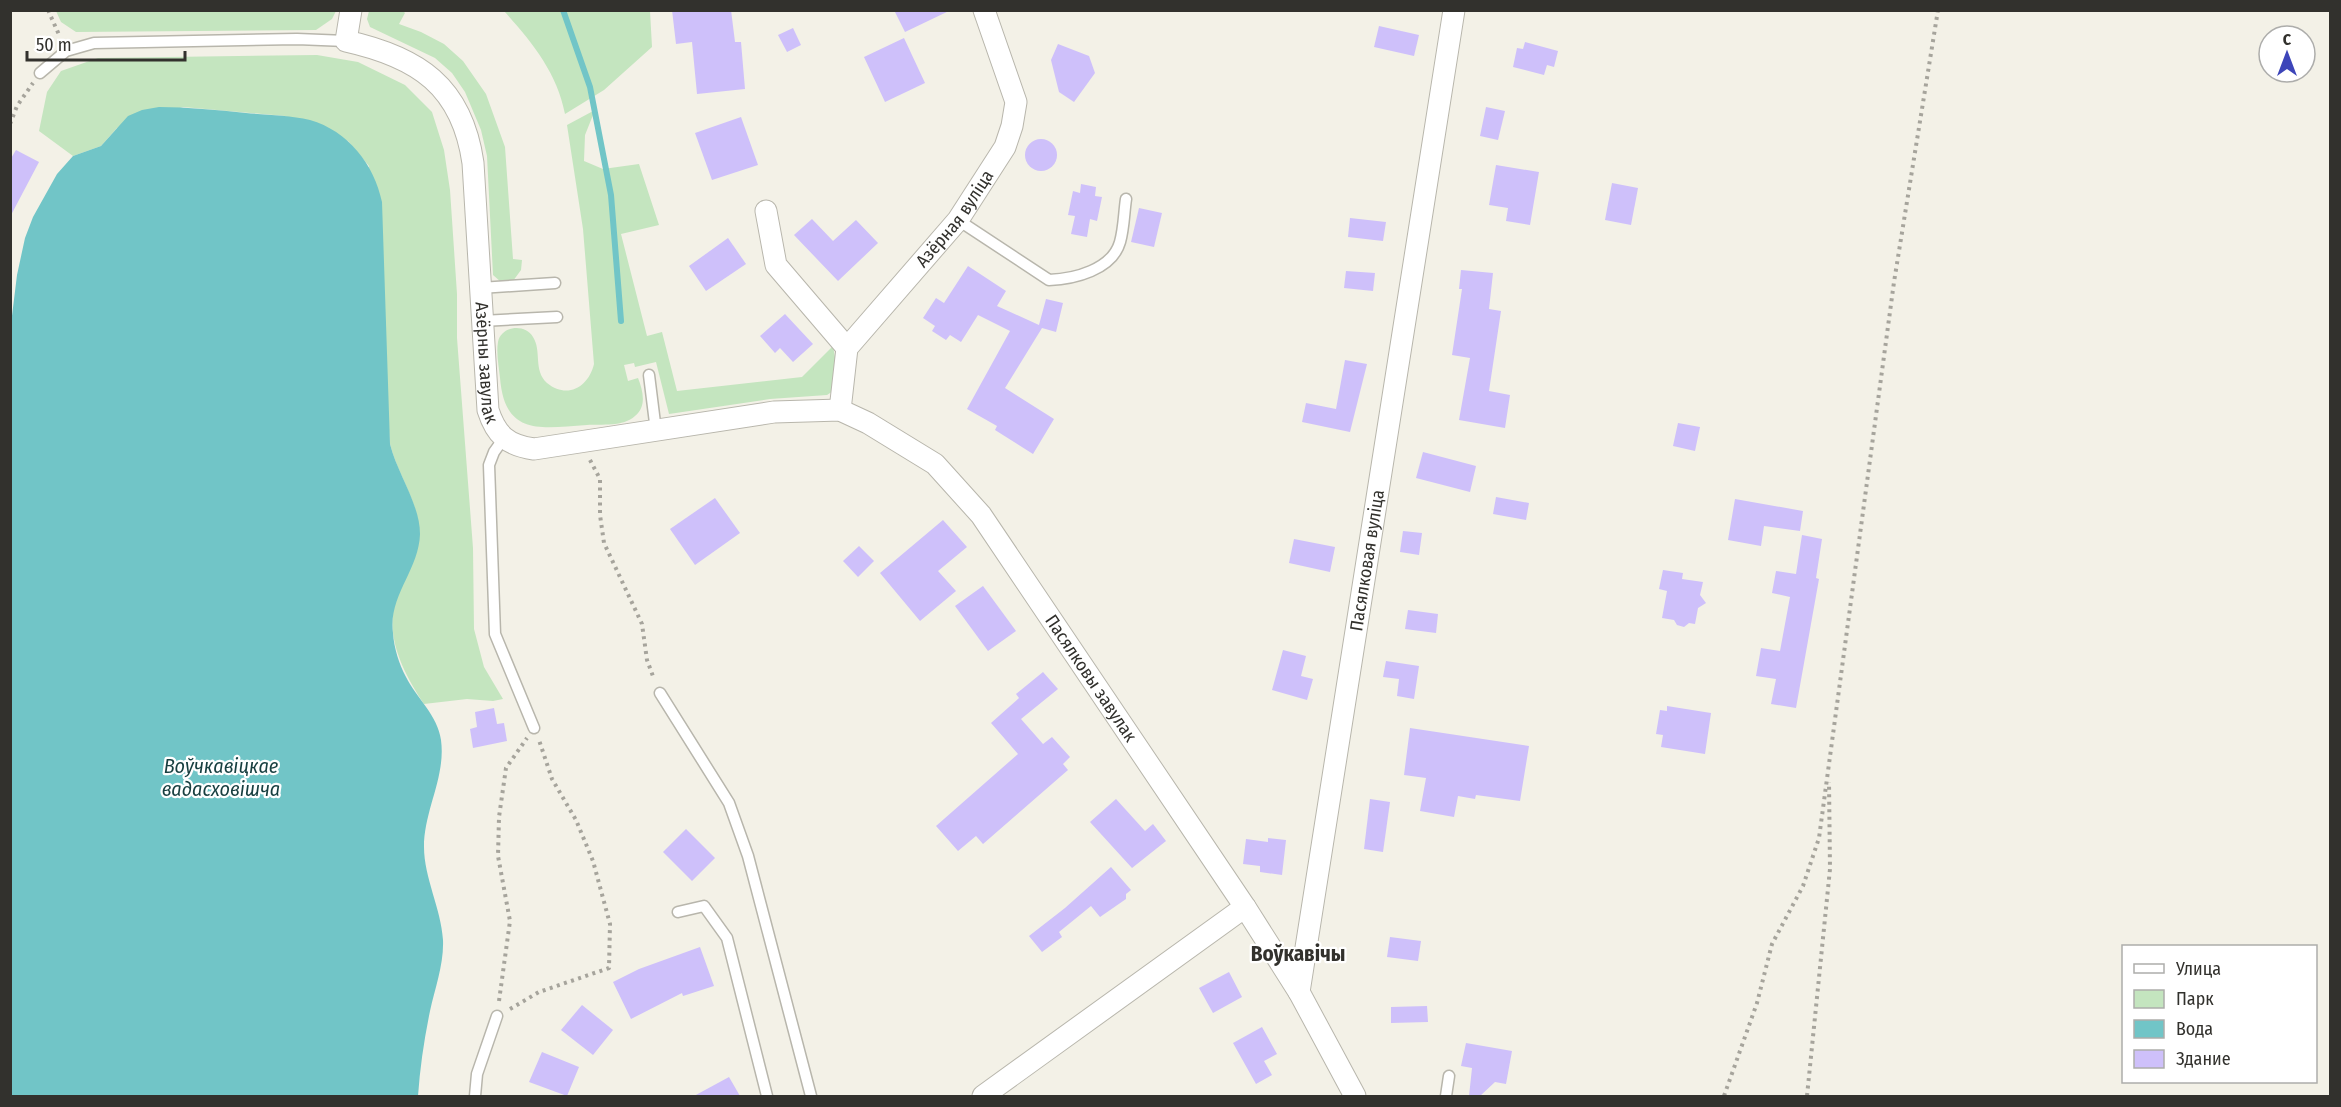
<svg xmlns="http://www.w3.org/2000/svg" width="2341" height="1107" font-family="'Fira Sans Condensed',sans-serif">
	<rect width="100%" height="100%" fill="#f3f1e7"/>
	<g fill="#c4e5bf">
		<polygon points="56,11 336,11 332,19 316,30 76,32 61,22"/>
		<polygon points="369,11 403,11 405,13 399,24 421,32 444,44 463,61 486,94 505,147 513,259 522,260 521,270 513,281 501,282 493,275 487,156 481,130 465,92 452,73 435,58 370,27 367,19"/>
		<path d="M 504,11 L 650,11 L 652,47 L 604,90 L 565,114 C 557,72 531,41 504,11 Z"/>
		<path d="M 317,55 L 358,62 L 405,85 L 432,112 L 444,150 L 450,190 L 457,294 L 457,338 L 473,548 L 474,629 L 484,667 L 503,699 L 493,701 L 467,699 L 424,704 C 401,669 381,630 400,588 C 408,571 420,550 419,531 C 418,501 397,473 390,444 L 369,166 L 348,141 L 285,116 L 183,107 L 117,128 L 101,146 L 73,156 L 39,131 L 47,92 L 61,71 L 98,58 Z"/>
		<path d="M 595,110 L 585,135 L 584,161 L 603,169 L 639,164 L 659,225 L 621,234 L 647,336 L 662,332 L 677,391 L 802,377 L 833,346 L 839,380 L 836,389 L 827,395 L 770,399 L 669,414 L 656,362 L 635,367 L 634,363 L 624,365 L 628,381 L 638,378 C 643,391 647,406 635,416 C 623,427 602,424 587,425 C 541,428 505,437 500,378 C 499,367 496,354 498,342 C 501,326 525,323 533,337 C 542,351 533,370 547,383 C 568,400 589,386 594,364 L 583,229 L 567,125 Z"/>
	</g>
	<path fill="#71c5c7" d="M 159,107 C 188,107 217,110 246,113 C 267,115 289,115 310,120 C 348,131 374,164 382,202 L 390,444 C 397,473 420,504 420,534 C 419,570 388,596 393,633 C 394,648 399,664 406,677 C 416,697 438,716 441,740 C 446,777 424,810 424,847 C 424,878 441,908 443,940 C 444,964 435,988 430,1011 C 424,1040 420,1068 418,1096 L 11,1096 L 10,332 L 17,275 L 25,238 L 33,217 L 57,174 L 73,156 L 101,146 L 128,116 L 142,110 Z"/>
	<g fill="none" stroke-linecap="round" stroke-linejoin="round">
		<polyline stroke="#71c5c7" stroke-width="6" points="563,10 590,87 611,195 621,321"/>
	</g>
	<g fill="#cec0fa">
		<polygon points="672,10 731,10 735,42 741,42 745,89 697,94 692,42 676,44"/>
		<polygon points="894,10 951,10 905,32"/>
		<polygon points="1379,26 1419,35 1414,56 1374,47"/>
		<polygon points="793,28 801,45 787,52 778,35"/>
		<polygon points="904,38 925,83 885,102 864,57"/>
		<polygon points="1525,42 1558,51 1554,67 1547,65 1544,75 1513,67 1517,48 1523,49"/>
		<polygon points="1058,44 1089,56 1095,73 1074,102 1059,92 1051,60"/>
		<polygon points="1486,107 1505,111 1498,140 1480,136"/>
		<polygon points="741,117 758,165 712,180 695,133"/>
		<circle cx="1041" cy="155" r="16"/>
		<polygon points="16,150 39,162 10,217 10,160"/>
		<polygon points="1496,165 1539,172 1530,225 1506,221 1508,208 1489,205"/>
		<polygon points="1612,183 1638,188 1631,225 1605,220"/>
		<polygon points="1081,184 1096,187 1095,196 1102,197 1097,221 1090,219 1087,237 1071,234 1075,216 1068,215 1073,191 1080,193"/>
		<polygon points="1139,208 1162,213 1154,247 1131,242"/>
		<polygon points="1350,218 1386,222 1383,241 1348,237"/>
		<polygon points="812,219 833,241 856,220 878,243 838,281 794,235"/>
		<polygon points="728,238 746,264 706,291 689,266"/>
		<polygon points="968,266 1006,291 997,306 1039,325 1046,299 1063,303 1056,332 1042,328 1005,388 1054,419 1033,454 995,430 997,426 967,409 1010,331 978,315 961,342 950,335 946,340 932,331 935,326 923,318 936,298 944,303"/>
		<polygon points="1461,270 1493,273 1489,309 1501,311 1489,391 1510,395 1505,428 1459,420 1470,358 1452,355 1462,289 1459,289"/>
		<polygon points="1346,271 1375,273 1373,291 1344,288"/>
		<polygon points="785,314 813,344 793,362 780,348 775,353 760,336"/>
		<polygon points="1345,360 1367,364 1350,432 1302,422 1306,403 1336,409"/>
		<polygon points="1678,423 1700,427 1695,451 1673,446"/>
		<polygon points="1423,452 1476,466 1470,492 1416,478"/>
		<polygon points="1496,497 1529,503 1526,520 1493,514"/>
		<polygon points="715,498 740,533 695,565 670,529"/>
		<polygon points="1735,499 1803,511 1800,531 1764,526 1761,546 1728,540"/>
		<polygon points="943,520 967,547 938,571 956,591 920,621 880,573"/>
		<polygon points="1403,531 1422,533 1419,555 1400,552"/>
		<polygon points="1802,535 1822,539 1816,578 1819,579 1796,708 1771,704 1776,679 1756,676 1761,648 1780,651 1790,597 1772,593 1776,571 1796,574"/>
		<polygon points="1294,539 1335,547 1330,572 1289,563"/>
		<polygon points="859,546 874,561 858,577 843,561"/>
		<polygon points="1663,570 1683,573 1682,579 1703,582 1700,595 1706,603 1698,608 1695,624 1689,623 1684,627 1677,625 1674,620 1662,618 1667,591 1659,589"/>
		<polygon points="983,586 1016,631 988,651 955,606"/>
		<polygon points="1408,610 1438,614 1436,633 1405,629"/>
		<polygon points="1283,650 1306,656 1301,676 1313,679 1307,700 1272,690"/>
		<polygon points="1386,661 1419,666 1414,699 1397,696 1399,679 1383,677"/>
		<polygon points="1043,672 1058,689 1021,719 1043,744 1052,737 1070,757 1063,764 1068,770 983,844 976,836 958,851 936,826 1018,754 991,723 1019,698 1016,694"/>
		<polygon points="1667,706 1711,713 1705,754 1661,747 1663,735 1656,734 1660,710 1667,711"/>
		<polygon points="494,708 497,724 504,723 507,741 473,748 470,729 477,727 475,712"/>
		<polygon points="1410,728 1529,746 1520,801 1476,795 1475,799 1458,796 1454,817 1420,811 1426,778 1404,775"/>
		<polygon points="1116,799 1145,831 1153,824 1166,841 1132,868 1090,822"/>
		<polygon points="1370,799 1390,802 1383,852 1364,849"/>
		<polygon points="686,829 715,858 692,881 663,852"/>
		<polygon points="1268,838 1286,840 1282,875 1260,872 1260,866 1243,864 1246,839 1268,842"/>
		<polygon points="1111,867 1131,890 1126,894 1126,899 1100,917 1091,906 1059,932 1062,937 1042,952 1029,936 1065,908"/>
		<polygon points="1390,937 1421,941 1418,961 1387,957"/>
		<polygon points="700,947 714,986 683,996 682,993 631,1019 613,982 639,969"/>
		<polygon points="1229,972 1242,997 1213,1013 1199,988"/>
		<polygon points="582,1005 613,1030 593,1055 561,1030"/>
		<polygon points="1427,1006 1428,1022 1391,1023 1391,1007"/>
		<polygon points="1262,1027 1277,1054 1264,1061 1272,1075 1256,1084 1233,1043"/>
		<polygon points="1466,1043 1512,1051 1506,1084 1495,1082 1480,1096 1469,1096 1472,1068 1461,1066"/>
		<polygon points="542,1052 579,1067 567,1096 529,1082"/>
		<polygon points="729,1077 740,1096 694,1096"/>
	</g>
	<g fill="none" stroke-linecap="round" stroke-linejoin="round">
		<g stroke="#b8b6ac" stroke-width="13">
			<g id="service">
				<polyline points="40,73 66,51 94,43 297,39 346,41"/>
				<path d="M 958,220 L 1049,280 C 1074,279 1112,270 1120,242 C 1124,228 1124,212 1126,199"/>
				<polyline points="480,288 555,283"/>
				<polyline points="482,321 557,317"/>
				<polyline points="649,375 656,431"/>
				<polyline points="504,438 494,452 489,465 495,634 534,728"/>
				<polyline points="660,693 729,803 748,856 811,1096"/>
				<polyline points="678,912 704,906 727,938 767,1096"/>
				<polyline points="475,1096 477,1074 497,1016"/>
				<polyline points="1446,1096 1449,1076"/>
			</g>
		</g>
		<g stroke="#b8b6ac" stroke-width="23">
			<g id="minor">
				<path id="s1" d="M 351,10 L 346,41 C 418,57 462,86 473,163 L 488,410 C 496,435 507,445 534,449 L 774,412 L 840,410 L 868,423 L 935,464 L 981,515 L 1245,907 L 1299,992"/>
				<polyline points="766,211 776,265 847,348"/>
				<path id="s2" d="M 840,410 L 847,348 L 958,220 L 1005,147 L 1012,126 L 1016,102 L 984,10"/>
				<polyline points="983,1096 1245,907"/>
				<path id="s3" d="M 1355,1096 L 1299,992 L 1454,10"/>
			</g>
		</g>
		<g stroke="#a6a49c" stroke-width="4" stroke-dasharray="3 4.5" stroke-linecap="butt">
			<polyline points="48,10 60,37"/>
			<polyline points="10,124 17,106 33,83"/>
			<polyline points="590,460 600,479 600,515 604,543 642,624 647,660 654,679"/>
			<polyline points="499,1001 510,921 498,856 499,817 506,768 527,738"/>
			<polyline points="510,1009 539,992 609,968 610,924 593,861 576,820 552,779 539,740"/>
			<polyline points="1724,1096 1757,1003 1772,944 1803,886 1819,838 1894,282 1938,10"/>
			<polyline points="1807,1096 1830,869 1829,782"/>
		</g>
		<use href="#service" stroke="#fff" stroke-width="10"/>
		<use href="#minor" stroke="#fff" stroke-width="21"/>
	</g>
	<g text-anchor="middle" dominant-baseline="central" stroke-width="4.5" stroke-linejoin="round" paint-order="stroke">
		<g font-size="18" fill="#32312d" stroke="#fff">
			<text stroke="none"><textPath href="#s2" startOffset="231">Азёрная вуліца</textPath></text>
			<text stroke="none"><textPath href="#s1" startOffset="422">Азёрны завулак</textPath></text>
			<text stroke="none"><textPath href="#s3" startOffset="555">Пасялковая вуліца</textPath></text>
			<text stroke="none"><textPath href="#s1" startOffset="1218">Пасялковы завулак</textPath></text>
		</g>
		<g font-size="20" font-style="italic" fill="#173f40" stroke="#fff">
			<text x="221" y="766">Воўчкавіцкае<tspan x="221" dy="23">вадасховішча</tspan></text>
		</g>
		<g font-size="21" font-weight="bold" fill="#32312d" stroke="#fff">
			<text x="1298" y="954">Воўкавічы</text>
		</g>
	</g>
	<rect width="2341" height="1107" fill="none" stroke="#32312d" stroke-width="24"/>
	<rect x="2122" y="945" width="195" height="138" fill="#ffffff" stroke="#adadab" stroke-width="1.5"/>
	<rect x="2134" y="964" width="30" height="9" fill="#ffffff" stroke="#adadab" stroke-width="1.5"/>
	<text x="2176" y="975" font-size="18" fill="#32312d">Улица</text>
	<rect x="2134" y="990" width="30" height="18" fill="#c4e5bf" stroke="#adadab" stroke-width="1.5"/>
	<text x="2176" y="1005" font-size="18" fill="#32312d">Парк</text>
	<rect x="2134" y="1020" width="30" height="18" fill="#71c5c7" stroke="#adadab" stroke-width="1.5"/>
	<text x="2176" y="1035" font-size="18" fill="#32312d">Вода</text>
	<rect x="2134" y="1050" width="30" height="18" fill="#cec0fa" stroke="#adadab" stroke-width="1.5"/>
	<text x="2176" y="1065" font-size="18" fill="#32312d">Здание</text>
	<g transform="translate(2287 54)"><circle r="28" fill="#ffffff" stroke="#adadab" stroke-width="1.5"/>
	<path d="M0-4.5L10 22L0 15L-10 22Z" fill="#3d45b9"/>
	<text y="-9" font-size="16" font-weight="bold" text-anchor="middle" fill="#32312d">С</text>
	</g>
	<path d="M27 51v9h158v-9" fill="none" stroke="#32312d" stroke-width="3"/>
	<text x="36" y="51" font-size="18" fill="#32312d" stroke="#ffffff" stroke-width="4.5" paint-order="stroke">50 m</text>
</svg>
